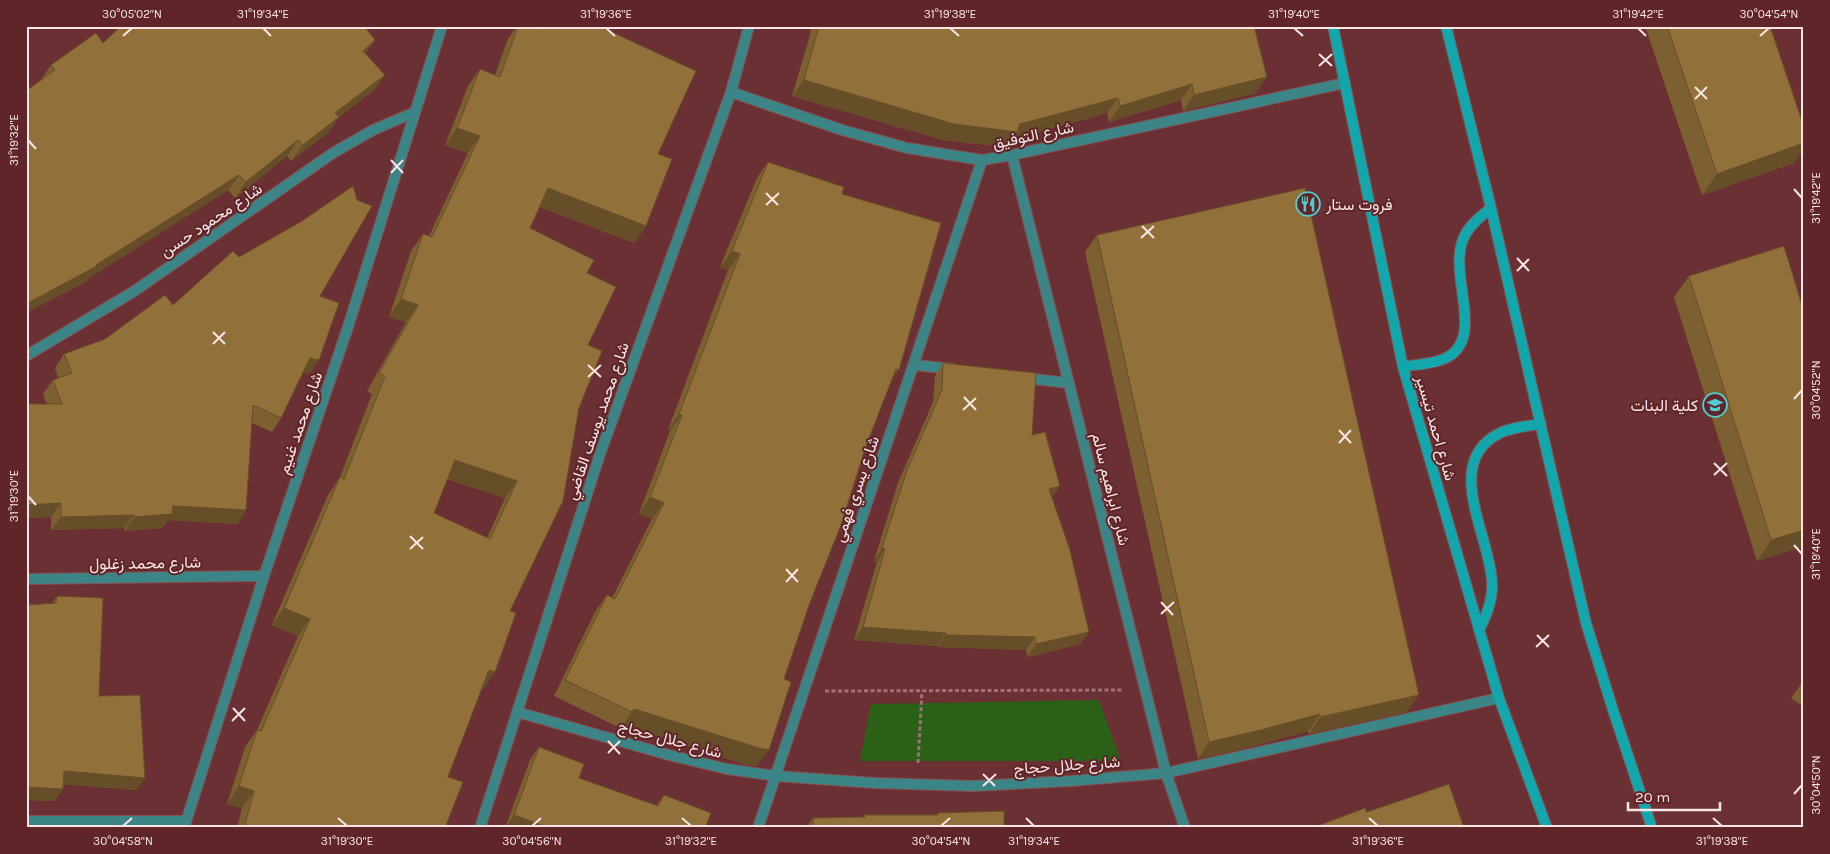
<svg xmlns="http://www.w3.org/2000/svg" width="1830" height="854" font-family="Karla,Vazirmatn,sans-serif">
	<rect width="100%" height="100%" fill="#6b3033"/>
	<polygon fill="#2b6117" points="1099,700 1121,761 860,761 871,704"/>
	<g fill="none" stroke-linecap="round" stroke-linejoin="round">
		<g stroke="#855153" stroke-width="12">
			<g id="street">
				<polyline points="731,92 842,130 907,148 982,160 1012,155 1345,83"/>
				<polyline points="1012,155 1166,773 1185,828"/>
				<polyline points="26,356 133,292 333,153 373,130 415,112"/>
				<polyline points="914,365 953,369"/>
				<polyline points="1024,378 1069,383"/>
				<polyline points="26,579 264,576"/>
				<polyline points="517,712 669,755 727,769 776,776 875,783 973,786 1071,781 1166,773 1499,698"/>
				<polyline points="26,821 186,821"/>
				<polyline points="184,828 264,576 348,327 442,26"/>
				<polyline points="480,828 600,454 731,92 749,26"/>
				<polyline points="758,828 982,160"/>
			</g>
		</g>
		<g stroke="#855153" stroke-width="12">
			<g id="secondary">
				<polyline points="1333,26 1403,367 1499,698 1547,828"/>
				<polyline points="1446,26 1491,208 1586,623 1613,710 1652,828"/>
				<path d="M 1403,367 C 1417,364 1438,364 1451,355 C 1484,331 1446,270 1465,235 C 1471,224 1481,216 1491,208"/>
				<path d="M 1479,630 C 1487,615 1493,600 1492,583 C 1491,537 1441,462 1500,433 C 1512,427 1527,426 1541,424"/>
			</g>
		</g>
		<g stroke="#9f7173" stroke-width="3" stroke-dasharray="4 2.5" stroke-linecap="butt">
			<polyline points="825,691 1123,690"/>
			<polyline points="918,763 922,691"/>
		</g>
		<use href="#street" stroke="#3b8587" stroke-width="10"/>
		<use href="#secondary" stroke="#11a7ac" stroke-width="10"/>
	</g>
	<g fill="#7d6031" fill-rule="evenodd">
		<path d="M 517,26 L 603,26 L 603,28 L 658,154 L 646,226 L 634,243 L 540,207 L 530,228 L 587,273 L 588,345 L 579,408 L 510,611 L 495,672 L 483,689 L 481,689 L 448,777 L 445,828 L 237,828 L 242,808 L 227,804 L 245,747 L 257,730 L 298,636 L 272,625 L 328,495 L 340,477 L 372,394 L 367,391 L 406,322 L 389,317 L 411,251 L 423,234 L 429,236 L 468,153 L 445,145 L 468,86 L 480,69 L 495,75 L 508,39 ZM 447,479 L 505,498 L 487,538 L 434,513 Z"/>
		<polygon points="811,26 1254,26 1256,93 1183,111 1181,100 1109,122 1107,113 1012,139 1006,147 943,140 792,96 810,35"/>
		<polygon points="1645,26 1770,26 1794,163 1702,195"/>
		<polygon points="375,40 365,54 385,75 374,90 338,118 328,133 291,161 287,156 235,198 228,190 89,278 86,282 40,81 51,65 103,43"/>
		<polygon points="768,162 842,194 892,379 866,446 809,605 784,679 757,766 747,765 623,725 620,728 554,696 595,612 607,595 612,598 652,519 639,514 670,431 668,430 728,270 720,267 757,178"/>
		<polygon points="1097,235 1407,712 1309,734 1308,731 1250,747 1198,759 1085,252"/>
		<polygon points="239,257 320,296 319,360 309,374 303,372 281,418 272,432 252,423 246,510 237,524 168,520 162,528 124,531 124,528 51,530 51,517 26,518 26,404 47,404 43,394 53,380 58,378 55,368 64,354 105,339 173,305"/>
		<polygon points="1689,276 1804,546 1757,561 1674,297"/>
		<polygon points="943,363 1032,435 1060,486 1052,497 1089,632 1080,644 1028,657 1026,650 937,647 937,646 854,640 877,562 874,561 898,483 933,402 935,376"/>
		<polygon points="57,596 99,696 145,778 136,790 63,784 63,789 54,801 26,800 26,605 52,604"/>
		<polygon points="1804,680 1804,707 1791,698"/>
		<polygon points="539,747 579,778 656,806 664,795 705,828 505,828 530,760"/>
		<polygon points="938,813 1004,828 806,828 813,818 864,817 865,815 936,815"/>
	</g>
	<g fill="#664e28">
		<polygon points="375,40 364,56 363,51"/>
		<polygon points="385,75 374,90 338,118 328,133 291,161 303,145 335,113"/>
		<polygon points="1267,77 1256,93 1183,111 1194,95"/>
		<polygon points="804,80 1020,124 1118,98 1107,113 1012,139 1006,147 943,140 792,96"/>
		<polygon points="1192,84 1181,100 1109,122 1120,106"/>
		<polygon points="457,128 480,136 468,153 445,145"/>
		<polygon points="298,140 287,156 235,198 246,182"/>
		<polygon points="1804,143 1804,149 1794,163 1702,195 1717,174"/>
		<polygon points="239,175 228,190 89,278 86,282 26,313 26,304 96,265"/>
		<polygon points="548,188 646,226 634,243 536,205"/>
		<polygon points="732,251 740,254 728,270 720,267"/>
		<polygon points="401,299 418,305 406,322 389,317"/>
		<polygon points="310,358 319,360 309,374 301,371"/>
		<polygon points="896,369 899,370 887,386"/>
		<polygon points="679,414 682,415 670,431 668,430"/>
		<polygon points="455,460 517,481 505,498 442,477"/>
		<polygon points="1060,486 1051,498 1049,489"/>
		<polygon points="650,497 664,503 652,519 639,514"/>
		<polygon points="61,503 51,517 26,518 26,505"/>
		<polygon points="173,506 246,510 237,524 168,520 162,528 124,531 134,517"/>
		<polygon points="134,515 124,528 51,530 61,517"/>
		<polygon points="1804,530 1804,546 1757,561 1771,540"/>
		<polygon points="882,548 885,549 877,562 874,561"/>
		<polygon points="284,608 310,619 298,636 272,625"/>
		<polygon points="863,627 946,633 937,646 854,640"/>
		<polygon points="1089,632 1080,644 1028,657 1036,644"/>
		<polygon points="946,635 1035,637 1026,650 937,647"/>
		<polygon points="489,670 495,672 483,689 477,687"/>
		<polygon points="1419,695 1407,712 1309,734 1320,717"/>
		<polygon points="634,709 769,750 757,766 747,765 623,725"/>
		<polygon points="1320,714 1308,731 1250,747 1198,759 1209,742"/>
		<polygon points="64,771 145,778 136,790 55,784"/>
		<polygon points="239,786 254,791 242,808 227,804"/>
		<polygon points="26,787 63,789 54,801 26,800"/>
		<polygon points="514,815 549,828 505,828"/>
	</g>
	<g fill="#917039" stroke="#664e28" fill-rule="evenodd">
		<polygon points="121,26 364,26 375,40 363,51 385,75 335,113 339,117 303,145 298,140 246,182 239,175 96,265 97,266 26,304 26,91 55,70 51,65 96,33 103,43"/>
		<path d="M 518,26 L 533,26 L 540,29 L 541,26 L 603,26 L 603,28 L 696,71 L 658,154 L 672,159 L 646,226 L 548,188 L 530,228 L 594,260 L 587,273 L 616,287 L 588,345 L 602,351 L 579,408 L 563,501 L 510,611 L 516,613 L 495,672 L 489,670 L 448,777 L 463,782 L 445,828 L 244,828 L 254,791 L 239,786 L 257,730 L 261,731 L 310,619 L 284,608 L 340,477 L 344,479 L 385,376 L 379,373 L 418,305 L 401,299 L 423,234 L 432,237 L 480,136 L 457,128 L 480,69 L 500,77 ZM 455,460 L 517,481 L 490,539 L 434,513 Z"/>
		<polygon points="819,26 1254,26 1267,77 1194,95 1192,84 1120,106 1118,98 1020,124 1017,132 954,124 804,80"/>
		<polygon points="1667,26 1770,26 1804,127 1804,143 1717,174"/>
		<polygon points="768,162 844,187 842,194 941,223 899,370 896,369 866,446 841,525 809,605 784,679 791,682 769,750 759,748 634,709 632,712 565,680 607,595 615,599 664,503 650,497 682,415 679,414 740,254 732,251"/>
		<polygon points="353,186 357,200 372,206 320,296 339,303 319,360 310,358 281,418 253,405 246,510 173,506 172,514 134,517 134,515 61,517 61,503 26,505 26,404 62,404 53,380 72,373 64,354 105,339 165,295 173,305 233,251 239,257 302,221"/>
		<polygon points="1305,188 1419,695 1320,717 1320,714 1261,730 1209,742 1097,235"/>
		<polygon points="1784,246 1801,302 1804,301 1804,530 1771,540 1689,276"/>
		<polygon points="943,363 1036,373 1032,435 1045,432 1060,486 1049,489 1070,550 1089,632 1036,644 1035,637 946,635 946,633 863,627 885,549 882,548 907,470 942,390"/>
		<polygon points="57,596 103,598 99,696 140,695 145,778 64,771 63,789 26,787 26,605 56,603"/>
		<polygon points="539,747 584,764 579,778 658,806 664,795 711,813 705,828 549,828 514,815"/>
		<polygon points="1449,784 1464,828 1312,828 1365,808 1367,812"/>
		<polygon points="1004,811 1004,828 813,828 813,818 865,817 865,815 938,815 938,813"/>
	</g>
	<path fill="none" stroke="#fce5e4" stroke-width="2" d="M 263,28 L 271,36M 606,28 L 615,36M 950,28 L 959,36M 1294,28 L 1303,36M 1638,28 L 1646,36M 123,36 L 132,28M 1760,36 L 1769,28M 1319,54 L 1332,66M 1319,66 L 1332,54M 1695,87 L 1707,99M 1695,99 L 1707,87M 28,140 L 36,149M 391,160 L 403,173M 391,173 L 403,160M 1794,189 L 1802,198M 766,193 L 778,205M 766,205 L 779,193M 1142,226 L 1154,238M 1141,238 L 1154,226M 1517,258 L 1529,271M 1517,271 L 1529,259M 213,332 L 225,344M 213,344 L 225,332M 588,365 L 601,377M 588,377 L 601,365M 964,397 L 976,410M 1794,399 L 1802,390M 963,410 L 976,398M 1339,430 L 1351,443M 1339,443 L 1351,430M 1714,463 L 1727,476M 1714,475 L 1727,463M 28,496 L 36,505M 410,536 L 423,549M 1794,545 L 1802,554M 410,549 L 423,537M 786,569 L 798,582M 786,582 L 798,569M 1161,602 L 1173,615M 1161,614 L 1174,602M 1537,635 L 1549,647M 1536,647 L 1549,635M 233,708 L 245,721M 232,721 L 245,708M 608,741 L 620,754M 608,753 L 620,741M 983,774 L 995,786M 983,786 L 996,774M 1794,794 L 1802,785M 338,818 L 347,826M 682,818 L 691,826M 1026,818 L 1034,826M 1369,818 L 1378,826M 1713,818 L 1722,826M 123,826 L 132,818M 532,826 L 541,818M 941,826 L 950,818"/>
	<defs>
		<g id="restaurant-ring" transform="scale(1.25)"><circle r="9.5" fill="#5f2529" stroke="#51ccd1" stroke-width="1.5"/><path d="M-5-6h1v4h1v-4h1v4h1v-4h1v5L-1.5 .5V6h-2V.5L-5-1ZM5-6V6H3V1.5H1.5Q1.5-4 5-6Z" fill="#51ccd1"/></g>
		<g id="university-ring" transform="scale(1.25)"><circle r="9.5" fill="#5f2529" stroke="#51ccd1" stroke-width="1.5"/><path d="M0-5L7-2L0 1L-7-2ZM-4 1L0 2.5L4 1V4Q0 6-4 4Z" fill="#51ccd1"/></g>
	</defs>
	<g fill-rule="evenodd">
		<use href="#restaurant-ring" x="1308" y="204"/>
		<use href="#university-ring" x="1715" y="405"/>
	</g>
	<g text-anchor="middle" dominant-baseline="central" stroke-width="4" stroke-linejoin="round" paint-order="stroke">
		<g font-size="16" fill="#fce5e4" stroke="#5f2529">
			<text transform="translate(1033 135) rotate(-12)">شارع التوفيق</text>
			<text transform="translate(211 220) rotate(-34)">شارع محمود حسن</text>
			<text transform="translate(597 421) rotate(-71)">شارع محمد يوسف القاضي</text>
			<text transform="translate(300 423) rotate(-71)">شارع محمد غنيم</text>
			<text transform="translate(1436 428) rotate(74)">شارع احمد تيسير</text>
			<text transform="translate(856 489) rotate(-71)">شارع يسري فهمي</text>
			<text transform="translate(1111 489) rotate(76)">شارع ابراهيم سالم</text>
			<text transform="translate(145 563) rotate(-1)">شارع محمد زغلول</text>
			<text transform="translate(670 739) rotate(15)">شارع جلال حجاج</text>
			<text transform="translate(1067 765) rotate(-4)">شارع جلال حجاج</text>
		</g>
		<g font-size="16" fill="#fce5e4" stroke="#5f2529" text-anchor="start">
			<text x="1326" y="204">فروت ستار</text>
			<text x="1698" y="405" text-anchor="end">كلية البنات</text>
		</g>
	</g>
	<rect width="1830" height="854" fill="none" stroke="#5f2529" stroke-width="55"/>
	<path d="M1628 802v8h92v-8" fill="none" stroke="#fce5e4" stroke-width="2.5"/>
	<text x="1635" y="802" font-size="15" fill="#fce5e4" stroke="#5f2529" stroke-width="4" paint-order="stroke">20 m</text>
	<rect x="28" y="28" width="1774" height="798" fill="none" stroke="#fce5e4" stroke-width="2"/>
	<g font-size="12" text-anchor="middle" fill="#fce5e4">
		<text x="132" y="18">30°05'02"N</text>
		<text x="263" y="18">31°19'34"E</text>
		<text x="606" y="18">31°19'36"E</text>
		<text x="950" y="18">31°19'38"E</text>
		<text x="1294" y="18">31°19'40"E</text>
		<text x="1638" y="18">31°19'42"E</text>
		<text x="1769" y="18">30°04'54"N</text>
		<text transform="translate(14 140) rotate(-90)" y="4">31°19'32"E</text>
		<text transform="translate(1816 198) rotate(-90)" y="4">31°19'42"E</text>
		<text transform="translate(1816 390) rotate(-90)" y="4">30°04'52"N</text>
		<text transform="translate(14 496) rotate(-90)" y="4">31°19'30"E</text>
		<text transform="translate(1816 554) rotate(-90)" y="4">31°19'40"E</text>
		<text transform="translate(1816 785) rotate(-90)" y="4">30°04'50"N</text>
		<text x="123" y="845">30°04'58"N</text>
		<text x="347" y="845">31°19'30"E</text>
		<text x="532" y="845">30°04'56"N</text>
		<text x="691" y="845">31°19'32"E</text>
		<text x="941" y="845">30°04'54"N</text>
		<text x="1034" y="845">31°19'34"E</text>
		<text x="1378" y="845">31°19'36"E</text>
		<text x="1722" y="845">31°19'38"E</text>
	</g>
</svg>
